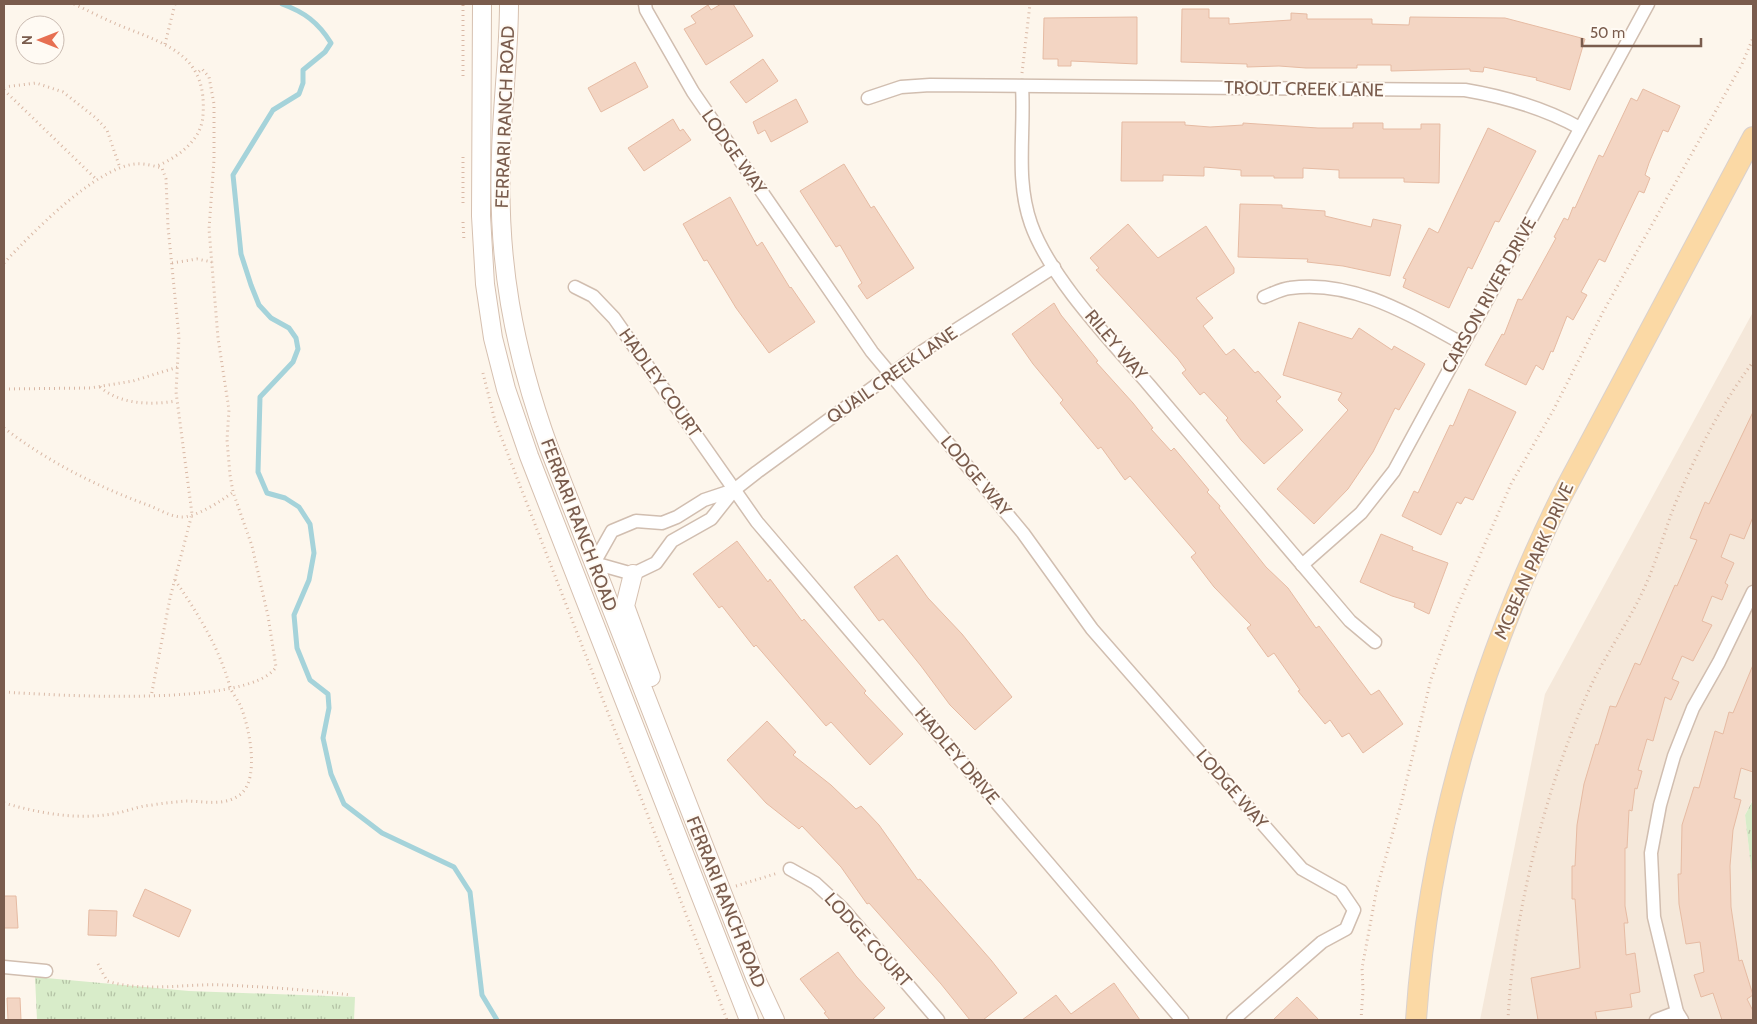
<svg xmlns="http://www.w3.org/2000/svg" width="1757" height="1024" font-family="Cabin,sans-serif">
	<defs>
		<pattern id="grass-tufts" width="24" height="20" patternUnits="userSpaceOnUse" patternTransform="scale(1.25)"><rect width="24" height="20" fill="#d8ecc9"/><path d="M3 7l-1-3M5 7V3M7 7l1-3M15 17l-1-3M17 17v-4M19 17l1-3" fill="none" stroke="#b4c2a5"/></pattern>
	</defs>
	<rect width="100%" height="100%" fill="#fdf6ec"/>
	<polygon fill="#f5e8da" points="1753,312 1753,799 1745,815 1753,884 1753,1020 1480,1020 1545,694"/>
	<g fill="url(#grass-tufts)">
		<polygon points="1753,800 1753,884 1745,815"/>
		<polygon points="35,977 189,991 355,997 354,1020 37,1020"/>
	</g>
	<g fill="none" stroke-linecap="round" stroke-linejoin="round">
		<path stroke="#a5d3da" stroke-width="5" d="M 282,4 C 304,12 318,22 331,43 L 325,52 L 303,70 L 303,83 L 299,94 L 273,110 L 233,175 L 241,254 L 251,285 L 259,305 L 271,318 L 289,328 L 296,338 L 298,349 L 293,362 L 260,397 L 258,472 L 267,493 L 285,498 L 299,507 L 310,524 L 314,553 L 309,580 L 294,615 L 297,648 L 310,680 L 328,694 L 329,708 L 323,738 L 331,774 L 344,804 L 382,833 L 454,867 L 470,892 L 482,995 L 497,1020"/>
	</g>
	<g fill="#f3d5c3" stroke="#e6bba3">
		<polygon points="721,4 733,4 753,36 706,65 684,29 696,23 691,16 708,5 711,10"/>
		<polygon points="1182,9 1209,9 1209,18 1229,18 1229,24 1291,20 1291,13 1307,14 1307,19 1372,19 1372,24 1409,25 1410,17 1505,18 1585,39 1570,90 1536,80 1537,78 1484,67 1483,72 1470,71 1470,69 1391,71 1391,65 1357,65 1357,68 1306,68 1279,66 1247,67 1247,64 1181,62"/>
		<polygon points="1137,17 1137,64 1071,61 1071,66 1058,66 1058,59 1043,59 1044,18"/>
		<polygon points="763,59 778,81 746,103 730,82"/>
		<polygon points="635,62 648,87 601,112 588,88"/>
		<polygon points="1643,89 1680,106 1668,132 1663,130 1649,163 1645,175 1650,178 1644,193 1639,191 1605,262 1599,259 1581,292 1587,295 1573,320 1567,316 1553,352 1551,351 1543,370 1536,365 1526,385 1485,365 1502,334 1504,335 1518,299 1522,300 1556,238 1554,237 1564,218 1568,220 1573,207 1575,208 1599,155 1603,157 1631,98 1637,101"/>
		<polygon points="796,99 808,122 771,142 765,130 758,134 753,122"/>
		<polygon points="673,119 680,131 683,129 691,140 644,171 628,148"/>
		<polygon points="1122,122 1185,122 1185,125 1210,127 1243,125 1243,123 1318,128 1353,128 1353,123 1383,123 1383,129 1421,129 1421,124 1440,124 1439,183 1404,182 1404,178 1339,178 1339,170 1303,168 1303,178 1274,178 1274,176 1241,176 1241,170 1204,167 1204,176 1163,175 1163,181 1121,181"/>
		<polygon points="1488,128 1536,151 1499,222 1495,221 1472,269 1468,267 1449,308 1403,287 1406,279 1403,278 1429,228 1438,233"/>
		<polygon points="844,164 871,208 874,206 914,268 867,299 858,286 862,283 840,245 836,247 800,191"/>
		<polygon points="730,197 757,246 762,242 790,288 791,287 815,322 769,353 736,308 707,260 704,261 683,224"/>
		<polygon points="1240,204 1282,205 1282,208 1325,211 1325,216 1371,227 1373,219 1401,225 1390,276 1343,266 1307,262 1308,259 1238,257"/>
		<polygon points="1128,224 1158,258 1206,226 1234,268 1234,273 1196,298 1213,318 1203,326 1226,355 1234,349 1255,373 1258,371 1281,397 1276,401 1303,430 1264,464 1241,440 1226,420 1228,418 1204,392 1200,395 1182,373 1186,370 1178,359 1096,270 1099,268 1090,258"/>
		<polygon points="1054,303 1061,315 1098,361 1096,362 1133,403 1153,428 1151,429 1171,451 1174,448 1209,490 1207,492 1220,506 1219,508 1266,567 1288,588 1316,628 1319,626 1371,695 1379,690 1403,724 1363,753 1349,733 1342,737 1330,720 1325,724 1298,691 1300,690 1274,653 1268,657 1247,628 1251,625 1214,587 1191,557 1196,553 1130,476 1125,480 1101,447 1098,449 1060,403 1063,400 1033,364 1012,334"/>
		<polygon points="1299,322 1352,339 1359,328 1392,350 1394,346 1425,364 1399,410 1395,408 1373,452 1348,489 1314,524 1277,489 1348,410 1338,400 1342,393 1283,375"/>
		<polygon points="1469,389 1516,412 1473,500 1465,497 1461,504 1457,502 1441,535 1402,516 1414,491 1418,493 1450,425 1453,426"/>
		<polygon points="1753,412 1753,517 1744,539 1730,534 1721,557 1734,563 1725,583 1728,585 1722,600 1712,596 1702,621 1712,625 1693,661 1682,656 1672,679 1679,682 1671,700 1665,697 1653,741 1647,739 1638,770 1642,771 1637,789 1635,788 1632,811 1629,810 1627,848 1625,848 1625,906 1628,923 1624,923 1626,955 1635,953 1640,992 1630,994 1632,1007 1595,1012 1597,1020 1538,1020 1531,978 1580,968 1575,899 1572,899 1572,866 1575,866 1577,825 1584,784 1596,744 1598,745 1610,706 1616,707 1635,663 1640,665 1675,585 1677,586 1697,540 1690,538 1705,502 1709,504"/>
		<polygon points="1381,534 1413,547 1412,550 1448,563 1429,614 1414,607 1415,603 1392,596 1360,582"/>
		<polygon points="737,541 768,582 770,579 802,621 804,619 866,691 864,693 903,734 870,765 831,722 826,726 756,645 754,647 722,606 719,608 693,574"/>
		<polygon points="897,555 928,598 962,634 1012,697 975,730 950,705 921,666 883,619 879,621 854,587"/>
		<polygon points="1753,665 1753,772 1741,768 1734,798 1741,800 1733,830 1730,866 1731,907 1739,961 1742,960 1753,995 1747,999 1753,1011 1753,1020 1722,1020 1713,993 1701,997 1694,975 1704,972 1700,942 1686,944 1679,904 1678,874 1681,874 1682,825 1694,787 1699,788 1715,731 1723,734 1729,712 1733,713"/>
		<polygon points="767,721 796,752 793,755 831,785 856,809 861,806 879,825 918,880 920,879 991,960 1017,993 983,1020 970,1020 941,984 869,903 867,904 841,867 802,826 799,829 766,803 727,760"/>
		<polygon points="145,889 191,910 179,937 133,916"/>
		<polygon points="4,896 16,896 18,928 4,928"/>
		<polygon points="89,910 117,911 116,936 88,935"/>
		<polygon points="838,952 856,976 885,1008 872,1020 830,1020 824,1013 826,1012 800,979"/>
		<polygon points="1114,983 1140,1020 1022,1020 1056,995 1071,1014"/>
		<polygon points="1297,997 1319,1020 1273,1020"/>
		<polygon points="7,998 20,998 21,1020 8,1020"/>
	</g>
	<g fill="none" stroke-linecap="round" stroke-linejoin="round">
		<g stroke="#d1beb0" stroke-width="15">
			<g id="minor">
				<polyline points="645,4 646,10 693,92 872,352 1023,533 1092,629 1302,869 1341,891 1354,910 1346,929 1322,942 1233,1020"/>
				<path d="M 1022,86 C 1025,133 1015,179 1031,224 C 1050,278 1112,342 1149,385 C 1216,464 1283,542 1350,621 L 1375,642"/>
				<path d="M 868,98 L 901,87 L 930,85 L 1465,90 C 1506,97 1544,108 1580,128"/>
				<polyline points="575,287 593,296 614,318 757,522 1182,1020"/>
				<path d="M 1264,297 C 1272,294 1281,289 1290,288 C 1353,279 1410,315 1463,344"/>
				<polyline points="734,490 704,500 677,517 662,523 636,521 612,531 594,563 633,574 656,563 672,541 711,519 734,490 757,472 923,351 1054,267"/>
				<polyline points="1302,565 1361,513 1394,471 1648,4"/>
				<polyline points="790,869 815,883 842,908 938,1020"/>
				<polyline points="4,967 46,971"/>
				<polyline points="1656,1020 1677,1012"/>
				<polyline points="1682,1020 1677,1012 1654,917 1651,853 1660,805 1674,756 1693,708 1719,662 1753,592"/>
			</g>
		</g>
		<g stroke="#d6c0b0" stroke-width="20">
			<g id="secondary">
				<polyline points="482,4 481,216 485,284 493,338 506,389 529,456 749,1020"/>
				<path d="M 509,4 C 509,54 502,104 501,155 C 497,261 513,348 549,448 L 755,977 L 775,1020"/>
				<polyline points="633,574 625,606 651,677"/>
			</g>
		</g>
		<g stroke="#dad1cd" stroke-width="22">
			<path id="primary" d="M 1416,1020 C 1428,839 1480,662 1560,499 L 1753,137"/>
		</g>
		<g stroke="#d9b8a5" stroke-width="3" stroke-dasharray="1 4" stroke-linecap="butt">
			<path d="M 74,4 C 91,12 108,21 126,28 C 172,46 207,58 203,115 C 202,140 178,157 157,166"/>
			<polyline points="165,44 175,4"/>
			<polyline points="1022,73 1030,4"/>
			<polyline points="463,76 463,4"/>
			<polyline points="4,87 36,83 63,92 96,118 107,130 120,168"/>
			<polyline points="4,90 97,180"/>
			<polyline points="463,203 463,157"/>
			<polyline points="463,222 464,241"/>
			<path d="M 4,263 C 31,234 95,168 135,164 C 144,163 154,166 162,168 L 166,179 L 168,227 L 179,337 L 176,392 L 192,514 L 170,598 L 151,697"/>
			<polyline points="172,263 197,259 212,262"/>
			<polyline points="483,373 495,421 727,1020"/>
			<path d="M 100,387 C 121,405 151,405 176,401"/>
			<polyline points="4,389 90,388 133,381 178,367"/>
			<path d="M 4,428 C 47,461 94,485 145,504 C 157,508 168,516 181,517 C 195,518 221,501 232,493"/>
			<path d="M 4,692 C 51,695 250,708 276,667 L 268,616 L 252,546 L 233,492 L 230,475 L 227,440 L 229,410 L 218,338 L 209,229 L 214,160 L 214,104 L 209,77 L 202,69 L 197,73"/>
			<path d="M 4,803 C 39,813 75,820 112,814 C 126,812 138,806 152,805 C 164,803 175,802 186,801 C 205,801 224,807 241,794 C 260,777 249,727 241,707 C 238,700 232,693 230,687 C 219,647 198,614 175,580"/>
			<polyline points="736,886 778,873"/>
			<path d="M 98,964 L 107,981 C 145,993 186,983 225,985 C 267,987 310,990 351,995"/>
			<polyline points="1361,1020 1363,990 1362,968 1377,888 1401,804 1431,679 1455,612 1511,484 1554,409 1603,312 1742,64 1753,38"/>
			<path d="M 1508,1020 C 1513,915 1544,796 1585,699 C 1602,658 1630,622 1647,582 C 1659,554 1666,525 1678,497 C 1698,450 1723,402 1753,362"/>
		</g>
		<use href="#minor" stroke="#fff" stroke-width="12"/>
		<use href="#secondary" stroke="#fff" stroke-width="18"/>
		<use href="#primary" stroke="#fbd9a5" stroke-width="20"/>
	</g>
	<g text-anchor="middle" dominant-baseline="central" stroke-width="4" stroke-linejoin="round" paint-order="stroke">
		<g font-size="18" fill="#7a5c4d" stroke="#fffaf3">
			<text transform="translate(1304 89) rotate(1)">TROUT CREEK LANE</text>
			<text transform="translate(505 117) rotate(-88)">FERRARI RANCH ROAD</text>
			<text transform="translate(734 152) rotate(55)">LODGE WAY</text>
			<text transform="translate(1489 295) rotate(-61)">CARSON RIVER DRIVE</text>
			<text transform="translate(1116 345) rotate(50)">RILEY WAY</text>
			<text transform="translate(892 375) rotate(-35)">QUAIL CREEK LANE</text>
			<text transform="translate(660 383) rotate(55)">HADLEY COURT</text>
			<text transform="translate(976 476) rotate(50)">LODGE WAY</text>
			<text transform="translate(579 525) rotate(69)">FERRARI RANCH ROAD</text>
			<text transform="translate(1534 561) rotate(-66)">MCBEAN PARK DRIVE</text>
			<text transform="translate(957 756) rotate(50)">HADLEY DRIVE</text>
			<text transform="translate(1232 789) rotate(49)">LODGE WAY</text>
			<text transform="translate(726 902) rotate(68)">FERRARI RANCH ROAD</text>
			<text transform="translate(868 940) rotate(48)">LODGE COURT</text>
		</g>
	</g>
	<rect width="1757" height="1024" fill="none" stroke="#7a5c4d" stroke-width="10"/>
	<g transform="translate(40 40) rotate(270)"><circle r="24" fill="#fffaf3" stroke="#cabbb1"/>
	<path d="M0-4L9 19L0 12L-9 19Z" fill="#e76f51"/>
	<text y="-8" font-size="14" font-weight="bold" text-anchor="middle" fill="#7a5c4d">N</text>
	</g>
	<path d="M1582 38v8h119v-8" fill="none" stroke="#7a5c4d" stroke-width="2.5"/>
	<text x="1590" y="38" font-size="15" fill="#7a5c4d" stroke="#fffaf3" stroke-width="4" paint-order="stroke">50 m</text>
</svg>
